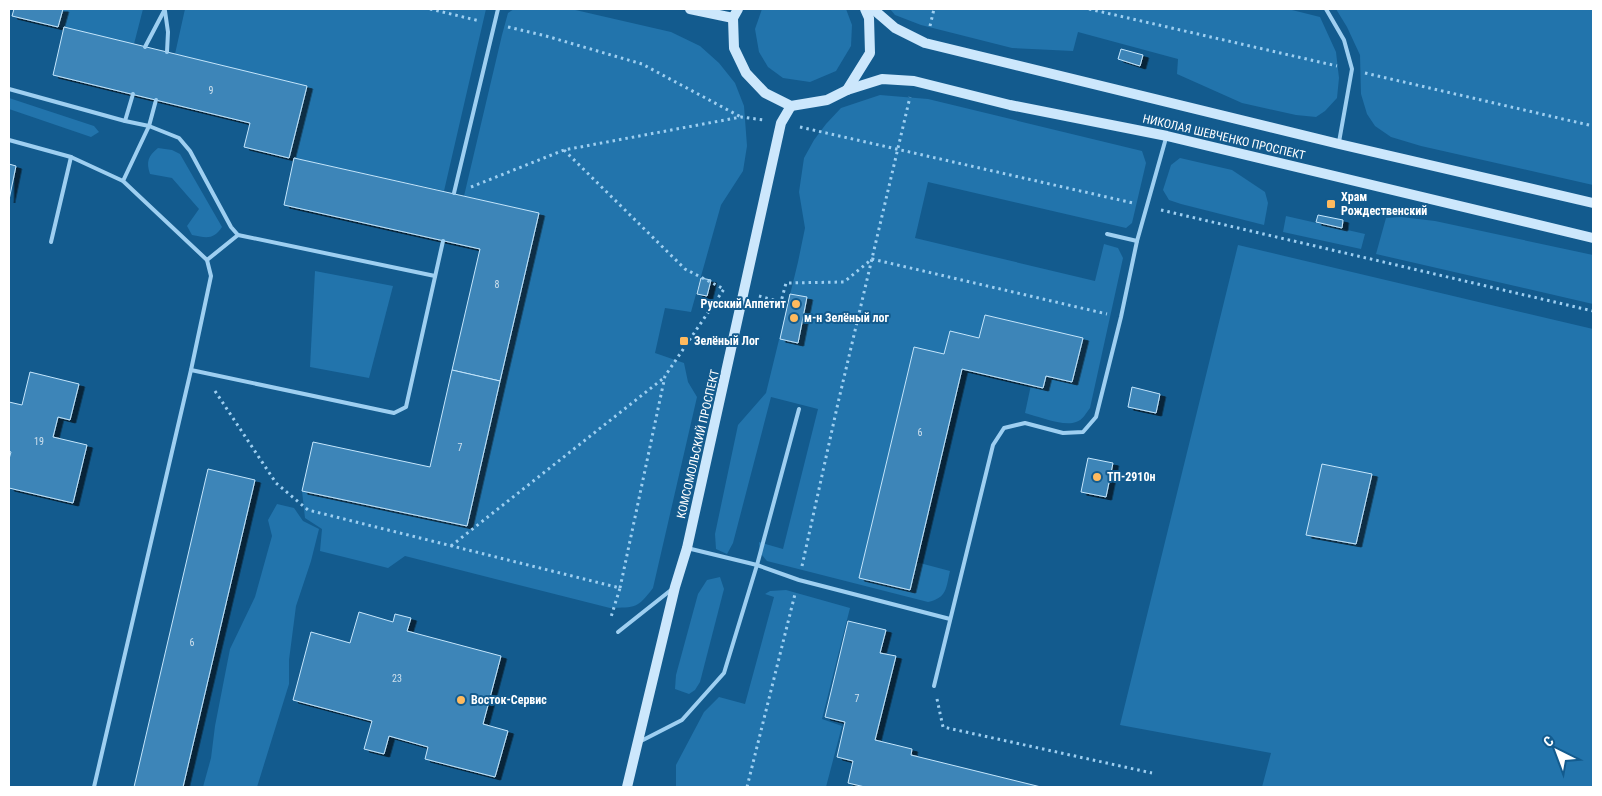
<svg xmlns="http://www.w3.org/2000/svg" width="1602" height="796" font-family="'Roboto Condensed',sans-serif">
	<defs>
		<filter id="shadow"><feDropShadow dx="5.5" dy="3" stdDeviation="0" flood-color="#0009"/></filter>
	</defs>
	<rect width="100%" height="100%" fill="#135b8e"/>
	<g fill="#2274ac">
		<polygon points="63,9 143,9 134,44 58,27"/>
		<polygon points="185,9 486,9 444,191 294,158 289,158 307,86 175,54"/>
		<path d="M 514,9 L 571,9 L 671,32 L 700,46 L 719,63 L 735,83 L 744,106 L 747,146 L 743,171 L 721,205 L 691,312 L 665,308 L 655,353 L 684,363 L 688,382 L 697,397 L 653,588 C 637,609 636,607 610,608 L 405,556 L 388,568 L 320,551 L 322,529 L 305,518 L 302,491 L 467,526 L 538,213 L 464,196 L 502,35 L 508,13 Z"/>
		<polygon points="762,9 846,9 852,25 851,46 836,71 810,82 783,78 768,67 759,52 755,29"/>
		<polygon points="890,9 1288,9 1320,17 1336,52 1339,78 1337,98 1325,111 1316,117 1296,115 1242,103 1177,74 1178,59 1078,32 1073,51 1012,48 921,25 895,15"/>
		<polygon points="1336,9 1593,9 1593,185 1421,146 1391,137 1375,126 1367,114 1361,94 1360,55 1347,27"/>
		<path d="M 880,95 L 928,99 L 1142,151 L 1146,163 L 1132,223 L 1126,228 L 928,182 L 915,238 L 1095,281 L 1104,244 L 1118,248 L 1123,258 L 1090,408 C 1086,413 1083,420 1076,422 C 1064,427 1037,416 1025,413 L 1031,385 L 1046,376 L 1072,382 L 1082,338 L 985,315 L 979,338 L 950,331 L 944,354 L 914,347 L 859,578 L 910,590 L 916,562 L 950,571 C 946,588 947,598 928,602 L 767,561 C 761,555 759,550 759,542 L 783,549 L 818,409 L 771,397 L 733,543 L 727,554 L 716,549 L 715,534 L 738,425 L 766,393 L 798,262 L 805,228 L 799,192 L 804,158 L 814,140 L 826,124 L 841,108 Z"/>
		<polygon points="9,98 94,126 99,132 91,137 9,109"/>
		<path d="M 158,148 L 172,150 L 180,154 L 222,227 C 213,240 207,238 192,235 L 187,226 L 199,209 L 172,178 L 150,174 C 146,162 148,156 158,148 Z"/>
		<polygon points="1180,158 1232,170 1265,192 1268,203 1264,225 1181,204 1169,200 1163,190 1171,165"/>
		<polygon points="1286,216 1365,234 1361,249 1283,232"/>
		<polygon points="1401,217 1435,221 1593,255 1593,304 1376,254 1386,218"/>
		<polygon points="1238,245 1593,329 1593,787 1262,787 1271,753 1120,725"/>
		<polygon points="315,271 393,286 369,378 310,367"/>
		<polygon points="277,504 294,508 303,521 319,529 311,561 296,606 289,660 289,684 257,787 203,787 211,758 215,726 230,649 255,597 272,536 268,520"/>
		<polygon points="720,577 724,589 700,682 695,690 689,694 675,689 676,675 698,594 707,580"/>
		<polygon points="786,590 850,608 822,719 842,726 826,787 676,787 676,765 704,712 719,697 745,704 774,597 765,594 770,591"/>
	</g>
	<g fill="#3c85b8" stroke="#c5e6fc" filter="url(#shadow)">
		<polygon points="14,9 63,9 58,27 12,16"/>
		<polygon points="64,27 307,86 289,158 244,147 250,123 53,75"/>
		<polygon points="1121,49 1143,55 1140,66 1118,59"/>
		<polygon points="294,158 539,213 500,381 452,370 480,249 284,205"/>
		<polygon points="9,164 16,166 9,200"/>
		<polygon points="1318,215 1343,220 1342,228 1316,222"/>
		<polygon points="701,278 711,280 707,296 697,294"/>
		<polygon points="790,294 807,297 798,343 780,339"/>
		<polygon points="985,315 1083,338 1072,382 1046,376 1043,388 962,369 910,590 859,578 914,347 944,354 950,331 979,338"/>
		<polygon points="452,370 500,381 467,526 302,491 313,442 430,467"/>
		<polygon points="30,372 79,384 70,420 58,417 53,437 87,445 73,503 9,488 9,459 11,452 9,451 9,402 22,405"/>
		<polygon points="1132,387 1160,394 1156,413 1128,407"/>
		<polygon points="1088,458 1113,463 1106,497 1081,492"/>
		<polygon points="1322,464 1372,474 1356,544 1306,535"/>
		<polygon points="208,469 255,480 183,787 134,787"/>
		<polygon points="359,612 393,622 395,614 411,618 407,631 501,656 483,724 508,731 495,777 425,759 428,747 389,736 384,754 364,749 372,721 293,700 311,632 350,643"/>
		<polygon points="848,621 886,630 880,653 896,656 875,740 912,749 911,755 1041,787 865,787 848,783 853,761 837,757 845,722 825,717"/>
	</g>
	<g fill="none" stroke-linecap="round" stroke-linejoin="round">
		<g stroke="#9ecff1" stroke-width="3" stroke-dasharray="2.5 4" stroke-linecap="butt">
			<polyline points="430,9 480,21"/>
			<polyline points="1089,9 1337,66"/>
			<polyline points="930,26 934,9"/>
			<polyline points="508,27 546,36 642,64 741,117"/>
			<polyline points="1365,73 1593,126"/>
			<polyline points="800,127 1133,203"/>
			<polyline points="564,150 685,269 724,289 665,376 620,588"/>
			<polyline points="471,187 564,150 741,117 764,120"/>
			<polyline points="1161,210 1593,311"/>
			<polyline points="759,296 781,302 786,283 844,282 872,259 1107,314"/>
			<polyline points="215,391 276,483 308,510 620,588 611,617"/>
			<polyline points="451,546 665,377"/>
			<polyline points="802,566 838,403 910,97"/>
			<polyline points="937,699 943,727 1152,773"/>
			<polyline points="747,787 795,594"/>
		</g>
		<g stroke="#9ecff1" stroke-width="4">
			<polyline points="1326,9 1344,40 1352,69 1339,142"/>
			<polyline points="165,11 168,32 167,52"/>
			<polyline points="145,47 165,9"/>
			<polyline points="9,89 125,121 149,126 179,138 190,151 231,227 238,235 435,276"/>
			<polyline points="125,121 133,94"/>
			<polyline points="9,140 71,157 123,181 207,260 211,276 191,370 94,787"/>
			<polyline points="123,181 149,126 156,100"/>
			<polyline points="454,193 498,9"/>
			<polyline points="1107,234 1137,241"/>
			<polyline points="51,242 71,157"/>
			<polyline points="207,260 238,235"/>
			<polyline points="191,370 394,413 406,407 443,241"/>
			<polyline points="687,548 757,565 799,580 950,619"/>
			<polyline points="618,632 671,590"/>
			<polyline points="934,686 993,445 1004,428 1025,423 1063,433 1083,432 1096,417 1121,317 1137,241 1166,138"/>
			<polyline points="641,741 682,720 724,673 757,565 799,409"/>
		</g>
		<g stroke="#cce7fc" stroke-width="10">
			<polyline points="690,9 733,18"/>
			<polyline points="738,9 733,18 734,48 746,73 765,93 791,106 827,100 847,90 882,79 914,81 1010,105 1167,136 1593,238"/>
			<polyline points="873,9 895,28 925,43 1339,144 1593,203"/>
			<polyline points="847,90 870,53 869,18 865,9"/>
			<polyline points="627,787 675,587 687,548 781,123 791,106"/>
		</g>
	</g>
	<g fill="#ffba5e" stroke="#135b8e" stroke-width="2">
		<rect x="1326" y="199" width="10" height="10" rx="2.5"/>
		<circle cx="796" cy="304" r="5"/>
		<circle cx="794" cy="318" r="5"/>
		<rect x="679" y="336" width="10" height="10" rx="2.5"/>
		<circle cx="1097" cy="477" r="5"/>
		<circle cx="461" cy="700" r="5"/>
	</g>
	<g text-anchor="middle" dominant-baseline="central" stroke-width="4" stroke-linejoin="round" paint-order="stroke">
		<g font-size="10" fill="#cee0ed">
			<text x="211" y="90">9</text>
			<text x="497" y="284">8</text>
			<text x="920" y="432">6</text>
			<text x="39" y="441">19</text>
			<text x="460" y="447">7</text>
			<text x="192" y="642">6</text>
			<text x="397" y="678">23</text>
			<text x="857" y="698">7</text>
		</g>
		<g font-size="12" fill="#fff" stroke="#135b8e">
			<text transform="translate(1224 137) rotate(13)">НИКОЛАЯ ШЕВЧЕНКО ПРОСПЕКТ</text>
			<text transform="translate(698 444) rotate(-77)">КОМСОМОЛЬСКИЙ ПРОСПЕКТ</text>
		</g>
		<g font-size="12" font-weight="bold" fill="#fff" stroke="#135b8e" text-anchor="start">
			<text x="1341" y="197">Храм<tspan x="1341" dy="14">Рождественский</tspan></text>
			<text x="786" y="304" text-anchor="end">Русский Аппетит</text>
			<text x="804" y="318">м-н Зелёный лог</text>
			<text x="694" y="341">Зелёный Лог</text>
			<text x="1107" y="477">ТП-2910н</text>
			<text x="471" y="700">Восток-Сервис</text>
		</g>
	</g>
	<rect width="1602" height="796" fill="none" stroke="#ffffff" stroke-width="20"/>
	<g transform="translate(1557 751) rotate(318)" stroke="#135b8e" stroke-width="4" paint-order="stroke">
	<path d="M0-4L9 19L0 12L-9 19Z" fill="#ffffff"/>
	<text y="-8" font-size="14" font-weight="bold" text-anchor="middle" fill="#ffffff">С</text>
	</g>
</svg>
